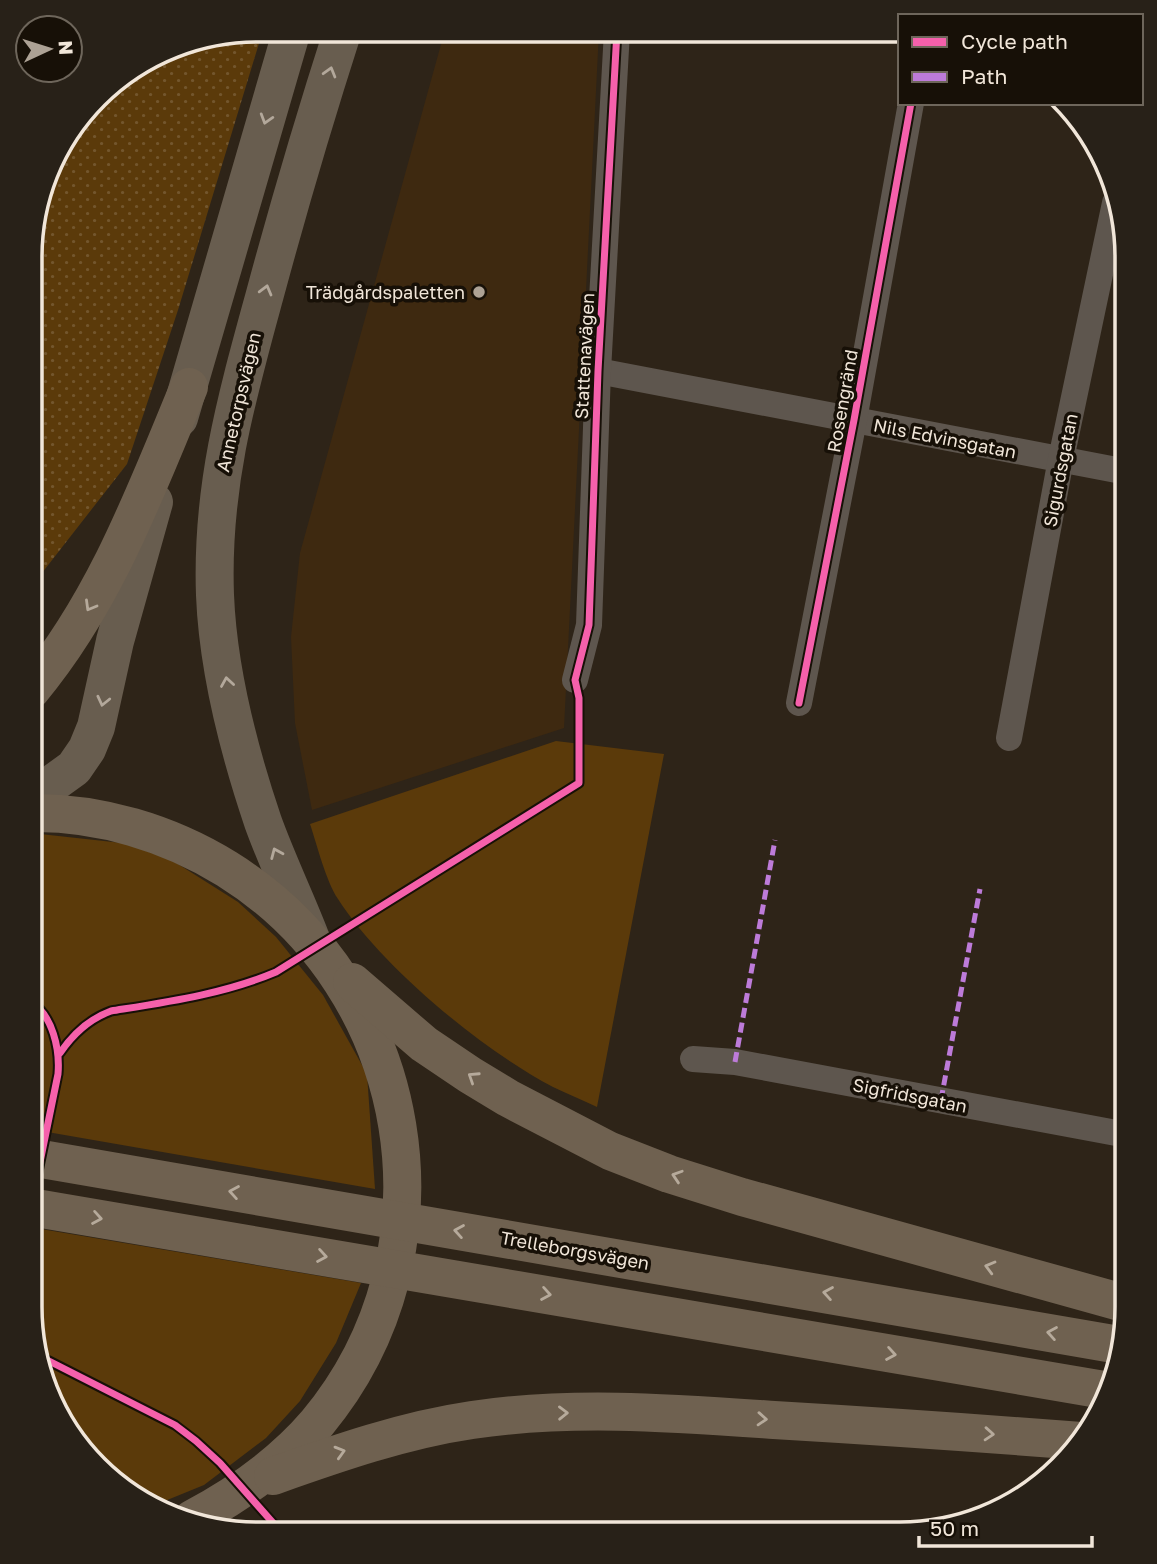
<svg xmlns="http://www.w3.org/2000/svg" width="1157" height="1564" font-family="'Golos Text',sans-serif">
	<defs>
		<pattern id="park-dots" width="8" height="8" patternUnits="userSpaceOnUse" patternTransform="scale(1.75)"><rect width="8" height="8" fill="#5b3a0a"/><path d="M2 2h.1M6 6h.1" fill="none" stroke="#73562d" stroke-width="1.8" stroke-linecap="round"/></pattern>
	</defs>
	<rect width="100%" height="100%" fill="#2e2418"/>
	<polygon fill="#3e2910" points="445,30 599,31 564,728 312,810 295,723 291,637 300,553"/>
	<g fill="#5b3a0a">
		<path d="M 556,741 L 664,754 L 597,1107 C 583,1100 567,1094 553,1087 C 482,1050 381,966 338,899 C 326,881 317,845 310,824 Z"/>
		<polygon points="31,833 122,843 170,859 238,902 276,937 323,995 367,1074 375,1189 30,1129"/>
		<polygon points="30,1227 35,1228 361,1283 336,1343 300,1401 266,1438 204,1485 155,1505 130,1496 53,1408 30,1308"/>
		<polygon points="490,1528 590,1533 460,1533"/>
	</g>
	<polygon fill="url(#park-dots)" points="257,30 263,30 178,310 127,464 31,587 32,284 35,244 35,218 60,144 107,86 183,42"/>
	<g fill="none" stroke-linecap="round" stroke-linejoin="round">
		<g stroke="#5e564e" stroke-width="26">
			<polyline points="598,371 1127,472"/>
			<polyline points="575,680 589,625 598,371 617,31"/>
			<polyline points="799,703 854,420 911,103"/>
			<polyline points="1009,738 1061,459 1115,203"/>
			<polyline points="693,1059 735,1062 1127,1135"/>
		</g>
		<g stroke="#685d4f" stroke-width="38">
			<polyline points="179,418 292,30"/>
			<polyline points="31,799 74,768 87,749 96,727 115,641 154,502"/>
			<path d="M 311,939 C 296,900 277,861 263,822 C 239,751 218,670 215,595 C 211,486 237,396 265,294 C 289,205 315,117 343,30"/>
		</g>
		<g stroke="#6f6150" stroke-width="38">
			<path d="M 31,690 C 105,601 145,493 189,387"/>
			<path d="M 31,813 C 99,812 169,833 227,869 C 417,987 461,1250 317,1423 C 282,1464 239,1494 192,1519"/>
			<polyline points="352,982 424,1044 470,1075 508,1098 610,1151 669,1174 742,1197 1127,1304"/>
			<polyline points="30,1157 1119,1345"/>
			<polyline points="30,1207 1104,1390"/>
			<path d="M 273,1476 C 338,1453 404,1430 472,1420 C 571,1405 674,1413 774,1420 C 876,1426 978,1433 1081,1441"/>
		</g>
		<g stroke="#bd7bd9" stroke-width="5" stroke-dasharray="10 5" stroke-linecap="butt">
			<polyline points="735,1062 775,840"/>
			<polyline points="941,1100 980,889"/>
		</g>
		<g stroke="#171007" stroke-width="11">
			<g id="cycleway">
				<polyline points="799,703 854,420 911,103"/>
				<path d="M 60,1053 C 73,1034 89,1019 111,1011 C 167,1002 224,994 276,972 L 579,783 L 579,698 L 575,680 L 589,625 L 598,371 L 617,31"/>
				<path d="M 30,1211 L 58,1074 C 60,1050 53,1015 30,1001"/>
				<polyline points="40,1353 45,1359 175,1425 196,1441 220,1463 282,1533"/>
			</g>
		</g>
		<use href="#cycleway" stroke="#f560ab" stroke-width="7"/>
	</g>
	<defs><path id="oneway-chevron" d="M-2-3.5L2.5 0L-2 3.5" fill="none" stroke-width="1.6" stroke-linecap="round" stroke-linejoin="round" transform="scale(1.75)"/></defs>
	<g stroke="#b3a89b">
		<use href="#oneway-chevron" transform="translate(330 72) rotate(-74)"/>
		<use href="#oneway-chevron" transform="translate(266 119) rotate(107)"/>
		<use href="#oneway-chevron" transform="translate(266 290) rotate(-75)"/>
		<use href="#oneway-chevron" transform="translate(227 682) rotate(-99)"/>
		<use href="#oneway-chevron" transform="translate(103 701) rotate(103)"/>
		<use href="#oneway-chevron" transform="translate(276 853) rotate(-113)"/>
	</g>
	<g stroke="#b6aa9b">
		<use href="#oneway-chevron" transform="translate(90 606) rotate(120)"/>
		<use href="#oneway-chevron" transform="translate(473 1077) rotate(-147)"/>
		<use href="#oneway-chevron" transform="translate(677 1176) rotate(-162)"/>
		<use href="#oneway-chevron" transform="translate(234 1192) rotate(-170)"/>
		<use href="#oneway-chevron" transform="translate(97 1218) rotate(10)"/>
		<use href="#oneway-chevron" transform="translate(459 1231) rotate(-170)"/>
		<use href="#oneway-chevron" transform="translate(322 1256) rotate(10)"/>
		<use href="#oneway-chevron" transform="translate(990 1267) rotate(-165)"/>
		<use href="#oneway-chevron" transform="translate(828 1293) rotate(-170)"/>
		<use href="#oneway-chevron" transform="translate(546 1294) rotate(10)"/>
		<use href="#oneway-chevron" transform="translate(1052 1333) rotate(-170)"/>
		<use href="#oneway-chevron" transform="translate(891 1354) rotate(10)"/>
		<use href="#oneway-chevron" transform="translate(563 1413) rotate(-1)"/>
		<use href="#oneway-chevron" transform="translate(762 1419) rotate(4)"/>
		<use href="#oneway-chevron" transform="translate(989 1434) rotate(4)"/>
		<use href="#oneway-chevron" transform="translate(340 1452) rotate(-16)"/>
	</g>
	<circle fill="#ada295" stroke="#171007" stroke-width="2.5" cx="479" cy="292" r="7"/>
	<g text-anchor="middle" dominant-baseline="central" stroke-width="7" stroke-linejoin="round" paint-order="stroke">
		<g font-size="18" fill="#f1e6d9" stroke="#171007" text-anchor="end">
			<text x="465" y="292">Trädgårdspaletten</text>
		</g>
		<g font-size="18" fill="#f1e6d9" stroke="#171007">
			<text transform="translate(584 356) rotate(-87)">Stattenavägen</text>
			<text transform="translate(842 401) rotate(-80)">Rosengränd</text>
			<text transform="translate(238 402) rotate(-77)">Annetorpsvägen</text>
			<text transform="translate(945 438) rotate(11)">Nils Edvinsgatan</text>
			<text transform="translate(1060 470) rotate(-79)">Sigurdsgatan</text>
			<text transform="translate(910 1095) rotate(11)">Sigfridsgatan</text>
			<text transform="translate(575 1250) rotate(10)">Trelleborgsvägen</text>
		</g>
	</g>
	<path d="M0 0H1157V1564H0ZM257 42H900A215 215 0 0 1 1115 257V1307A215 215 0 0 1 900 1522H257A215 215 0 0 1 42 1307V257A215 215 0 0 1 257 42Z" fill="#282118" fill-rule="evenodd"/>
	<path fill="none" stroke="#f1e6d9" stroke-width="3.5" d="M257 42H900A215 215 0 0 1 1115 257V1307A215 215 0 0 1 900 1522H257A215 215 0 0 1 42 1307V257A215 215 0 0 1 257 42Z"/>
	<rect x="898" y="14" width="245" height="91" fill="#171007" stroke="#6e665b" stroke-width="2"/>
	<rect x="912" y="37" width="35" height="10" fill="#f560ab" stroke="#6e665b" stroke-width="2"/>
	<text x="961" y="49" font-size="21" fill="#f1e6d9">Cycle path</text>
	<rect x="912" y="72" width="35" height="10" fill="#bd7bd9" stroke="#6e665b" stroke-width="2"/>
	<text x="961" y="84" font-size="21" fill="#f1e6d9">Path</text>
	<g transform="translate(49 49) rotate(86)"><circle r="33" fill="#171007" stroke="#6e665b" stroke-width="2"/>
	<path d="M0-5L12 26L0 18L-12 26Z" fill="#ada295"/>
	<text y="-10" font-size="19" font-weight="bold" text-anchor="middle" fill="#f1e6d9">N</text>
	</g>
	<path d="M919 1536v10h173v-10" fill="none" stroke="#f1e6d9" stroke-width="3.5"/>
	<text x="930" y="1536" font-size="21" fill="#f1e6d9" stroke="#171007" stroke-width="5" paint-order="stroke">50 m</text>
</svg>
